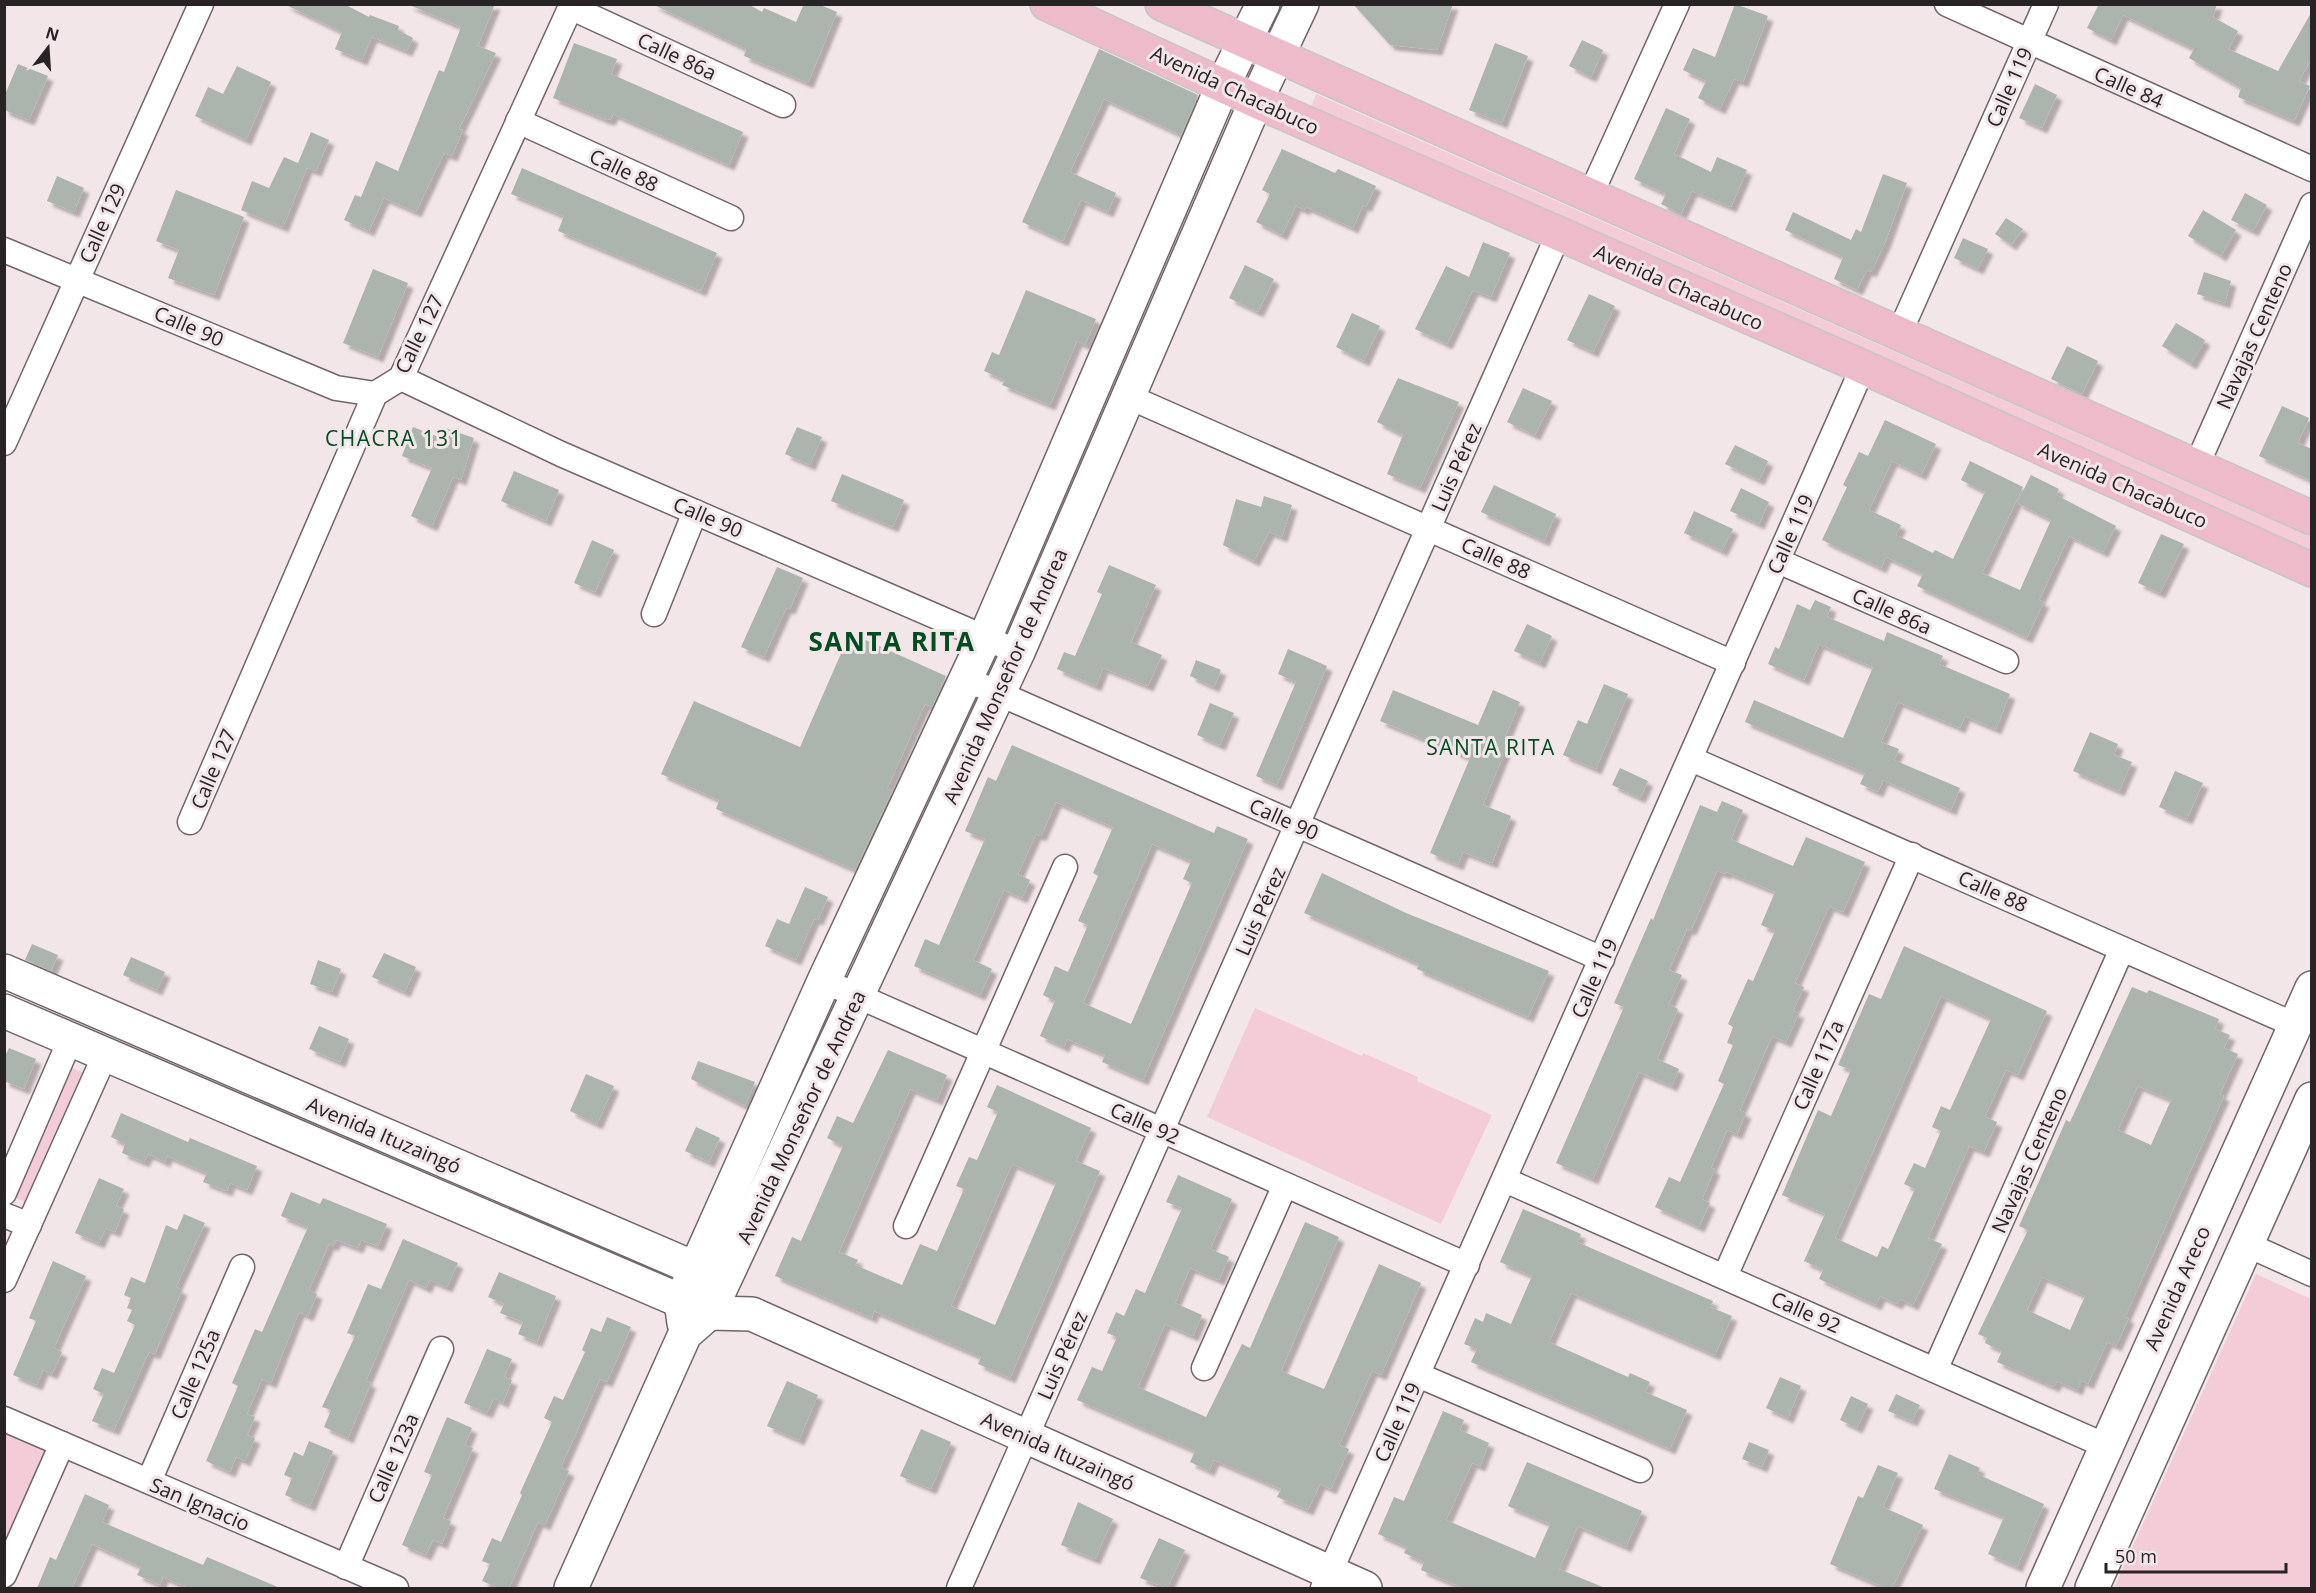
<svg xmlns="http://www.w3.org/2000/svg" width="2316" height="1593" font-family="'Open Sans',sans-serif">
	<defs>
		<filter id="shadow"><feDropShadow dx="5.5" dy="5.5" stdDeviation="1.5" flood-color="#0004"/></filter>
	</defs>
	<rect width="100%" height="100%" fill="#f3e6e9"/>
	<g fill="#f3ccd7">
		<polygon points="1316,94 2311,537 2311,557 1309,111"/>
		<polygon points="1255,1008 1362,1056 1363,1053 1418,1077 1417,1081 1492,1115 1441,1224 1207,1117"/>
		<polygon points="70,1067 87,1074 29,1204 12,1196"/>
		<polygon points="2256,1274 2311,1299 2311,1588 2114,1588"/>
		<polygon points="5,1431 46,1450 5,1545"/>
	</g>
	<g fill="#acb5ad" fill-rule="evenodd" filter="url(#shadow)">
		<polygon points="284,4 344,4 369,17 370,15 399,26 398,30 413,38 407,51 372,37 362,60 335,49 342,32"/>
		<polygon points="407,4 495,4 478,46 496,53 459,129 463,130 452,156 444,153 416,212 384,198 369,231 344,220 355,195 361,197 376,161 398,171 439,70 444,72 461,27"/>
		<polygon points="652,4 748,4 762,12 764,8 796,22 804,4 818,4 837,12 808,83 744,56 746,49"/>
		<polygon points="1353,4 1453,4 1437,50 1390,45"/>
		<polygon points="1735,4 1768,16 1743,82 1734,79 1720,109 1698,98 1706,81 1683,70 1693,48 1715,57"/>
		<polygon points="2099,4 2217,4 2213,17 2238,31 2228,49 2278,71 2312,11 2312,58 2299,81 2310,86 2294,121 2238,97 2241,88 2189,58 2194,49 2123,15 2111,40 2087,28"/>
		<polygon points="1582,40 1603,50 1591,77 1569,66"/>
		<polygon points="574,43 617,59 611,74 743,132 729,165 613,114 611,119 607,120 553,98"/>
		<polygon points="1495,43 1528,56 1502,123 1469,110"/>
		<polygon points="1099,49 1198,95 1181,135 1104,99 1070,172 1116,193 1108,212 1081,200 1063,241 1022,222"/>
		<polygon points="18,64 48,76 29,120 4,110 4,97"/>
		<polygon points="237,66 271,82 246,140 195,116 208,87 223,94"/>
		<polygon points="2035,84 2057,95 2042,128 2019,118"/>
		<polygon points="1666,108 1690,119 1674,154 1711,172 1717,157 1747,170 1731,207 1692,191 1681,214 1661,204 1666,194 1634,179"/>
		<polygon points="311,132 329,140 316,171 307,168 283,227 241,210 252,181 269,188 284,157 298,163"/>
		<polygon points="1282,149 1335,173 1338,169 1376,186 1366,207 1363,205 1353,228 1306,207 1304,210 1296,206 1282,235 1256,222 1270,194 1262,190"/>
		<polygon points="522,168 717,253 701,291 558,231 564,216 511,194"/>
		<polygon points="1883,174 1907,183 1885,243 1871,272 1867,270 1857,290 1834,279 1843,257 1785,230 1793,212 1851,240 1856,229 1861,232"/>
		<polygon points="57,176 84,188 74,212 47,201"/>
		<polygon points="176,190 244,217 214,295 168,278 179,250 156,241"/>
		<polygon points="2245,193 2267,205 2253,231 2231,220"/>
		<polygon points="2203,210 2236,230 2221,256 2188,236"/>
		<polygon points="2006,218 2023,229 2011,245 1995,234"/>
		<polygon points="1963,238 1988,249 1978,269 1954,258"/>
		<polygon points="1483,242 1510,253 1491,297 1473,290 1447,344 1415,329 1446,266 1469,277"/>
		<polygon points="1245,265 1274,279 1258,312 1229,298"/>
		<polygon points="373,269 408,283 378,357 343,343"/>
		<polygon points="2204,272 2231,281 2225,303 2197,294"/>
		<polygon points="1026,290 1096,319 1085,345 1077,341 1050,405 1002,385 1005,380 984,371 992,352 999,355"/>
		<polygon points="1589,294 1615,306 1593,352 1567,340"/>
		<polygon points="1352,313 1380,326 1364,361 1336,347"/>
		<polygon points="2176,323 2205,340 2191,364 2162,346"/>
		<polygon points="2067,346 2098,361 2082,394 2051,379"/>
		<polygon points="1398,378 1459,402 1420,488 1387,474 1403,435 1377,422"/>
		<polygon points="1523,388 1552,401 1535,435 1507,422"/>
		<polygon points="2282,406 2309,418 2298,443 2312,449 2312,481 2259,456"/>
		<polygon points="1885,420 1936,444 1921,475 1892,461 1869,510 1901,525 1896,535 1933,553 1935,550 1953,559 1985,492 1961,480 1970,461 2023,487 1982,573 2020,590 2051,520 2017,503 2031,475 2059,489 2056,495 2116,526 2103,552 2069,536 2039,600 2044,602 2027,638 1917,586 1923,574 1886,557 1881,568 1822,540 1847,487 1843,485 1859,452 1868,456"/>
		<polygon points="413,427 441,438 445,428 474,438 461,480 453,477 432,526 411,516 432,468 402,456"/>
		<polygon points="797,427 822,437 810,465 785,454"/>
		<polygon points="1735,445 1768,461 1759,480 1725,464"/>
		<polygon points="514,471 559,490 546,521 501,501"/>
		<polygon points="842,474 904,500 893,527 831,501"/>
		<polygon points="1494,485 1556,514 1544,541 1481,512"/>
		<polygon points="1741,488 1769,502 1759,524 1730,511"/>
		<polygon points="1264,496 1292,505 1282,537 1269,532 1254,561 1223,545 1236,499 1261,507"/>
		<polygon points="1694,511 1733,529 1722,551 1684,533"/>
		<polygon points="2161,534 2184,544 2160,593 2138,583"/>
		<polygon points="592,540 614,550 595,592 574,583"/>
		<polygon points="1109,565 1156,585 1131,642 1162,655 1148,686 1103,668 1096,686 1057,669 1064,652 1075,656 1102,594 1097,592"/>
		<polygon points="777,567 803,578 790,609 786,608 764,657 741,647"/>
		<polygon points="1815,600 1831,607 1827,617 1884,641 1887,632 1943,656 1939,664 2010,694 1996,729 1965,716 1960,728 1898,702 1881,742 1899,749 1894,760 1960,788 1951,810 1883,780 1878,792 1860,784 1865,773 1745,722 1754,700 1843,738 1873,667 1819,644 1804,680 1768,664 1775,647 1779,649 1797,604 1810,610"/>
		<polygon points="1527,624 1552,636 1540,663 1514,651"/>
		<polygon points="850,633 946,676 932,707 925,704 887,789 892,791 855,870 716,809 719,800 661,774 694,701 800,747"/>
		<polygon points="1288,649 1327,666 1277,785 1256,776 1296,682 1278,674"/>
		<polygon points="1196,660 1221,670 1214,687 1190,676"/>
		<polygon points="1604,684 1628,694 1596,769 1563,755 1578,720 1587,724"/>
		<polygon points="1393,690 1478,725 1493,690 1520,702 1505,737 1510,739 1483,805 1511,816 1492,863 1463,852 1458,865 1430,853 1470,758 1380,721"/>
		<polygon points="1210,703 1234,713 1220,745 1197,735"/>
		<polygon points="2090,732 2118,744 2114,755 2132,762 2119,791 2073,771"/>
		<path d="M 1012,745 L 1214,833 L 1217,826 L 1248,839 L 1143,1080 L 1102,1062 L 1105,1055 L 1067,1039 L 1064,1047 L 1040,1036 L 1055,1001 L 1043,995 L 1055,966 L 1068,972 L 1088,925 L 1078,921 L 1098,876 L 1093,873 L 1113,827 L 1056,802 L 1041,836 L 1036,834 L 1018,874 L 1030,880 L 1022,898 L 1004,890 L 973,960 L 992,969 L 980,995 L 914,966 L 925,939 L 939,945 L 985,839 L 965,831 L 988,777 L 996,781 ZM 1152,844 L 1191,861 L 1183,879 L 1192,883 L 1131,1024 L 1083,1003 Z"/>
		<polygon points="1620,768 1648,781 1640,798 1612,785"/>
		<polygon points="2175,771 2203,783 2187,819 2159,807"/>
		<polygon points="1722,801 1743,810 1731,839 1739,843 1793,866 1806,837 1865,862 1843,912 1829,906 1795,983 1804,987 1793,1011 1799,1013 1786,1042 1772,1036 1740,1110 1746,1113 1737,1134 1727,1130 1711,1168 1715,1169 1702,1199 1710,1203 1699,1227 1655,1207 1669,1177 1680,1182 1724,1084 1718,1081 1733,1045 1727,1043 1733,1027 1728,1024 1748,979 1753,981 1775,931 1761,925 1775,892 1726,872 1725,874 1717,871 1691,930 1687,929 1669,970 1682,975 1669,1004 1678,1009 1657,1059 1679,1069 1672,1086 1639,1072 1593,1179 1556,1163 1624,1007 1614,1003 1651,918 1653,920 1700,805 1717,812"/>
		<polygon points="1322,873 1406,913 1549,971 1528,1017 1417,969 1419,964 1304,913"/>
		<polygon points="805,887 828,897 818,920 814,919 796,960 765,946 777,919 789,924"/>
		<polygon points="32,944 58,955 51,971 25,960"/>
		<path d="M 1904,946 L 2047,1011 L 2018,1075 L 2006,1070 L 1985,1117 L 1997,1122 L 1984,1152 L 1969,1146 L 1928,1238 L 1942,1244 L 1913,1305 L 1900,1299 L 1897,1304 L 1880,1296 L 1876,1305 L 1819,1279 L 1823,1270 L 1804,1261 L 1825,1214 L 1782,1195 L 1818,1110 L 1831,1116 L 1851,1070 L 1838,1065 L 1869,994 L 1881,999 ZM 1941,996 L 1991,1019 L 1950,1110 L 1941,1106 L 1932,1127 L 1941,1131 L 1925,1168 L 1914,1163 L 1904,1184 L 1915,1189 L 1888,1249 L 1882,1246 L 1877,1257 L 1835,1238 Z"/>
		<polygon points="384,953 416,967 405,992 372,977"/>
		<polygon points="131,957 165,972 157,990 123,975"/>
		<polygon points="318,960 341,969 332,992 310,984"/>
		<path d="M 2132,987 L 2147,993 L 2149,990 L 2219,1019 L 2215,1029 L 2230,1035 L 2224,1048 L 2238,1054 L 2220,1094 L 2224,1096 L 2125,1317 L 2129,1318 L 2116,1346 L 2107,1342 L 2088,1384 L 2081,1380 L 2077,1390 L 2057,1381 L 2054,1387 L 1997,1362 L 2002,1351 L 1985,1343 L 1987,1338 L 1978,1334 L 2028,1230 L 2019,1226 L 2048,1161 L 2066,1120 L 2070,1122 ZM 2138,1086 L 2171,1100 L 2151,1145 L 2118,1130 ZM 2042,1277 L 2085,1296 L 2070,1330 L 2027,1310 Z"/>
		<polygon points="319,1026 349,1039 340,1062 309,1049"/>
		<polygon points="9,1048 36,1059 24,1089 4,1081 4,1058"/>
		<path d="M 888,1050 L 947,1075 L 937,1100 L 910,1089 L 839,1252 L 858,1260 L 855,1265 L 902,1285 L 920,1244 L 937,1251 L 964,1189 L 956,1186 L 969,1157 L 977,1160 L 998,1112 L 987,1107 L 997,1085 L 1091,1128 L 1076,1161 L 1100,1171 L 1010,1378 L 978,1364 L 981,1357 L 874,1311 L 872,1318 L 775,1276 L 792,1237 L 801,1241 L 843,1146 L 827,1138 L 837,1116 L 853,1123 ZM 1012,1164 L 1056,1183 L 995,1325 L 951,1306 Z"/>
		<polygon points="698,1061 755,1082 745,1106 691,1079"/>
		<polygon points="586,1074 614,1086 597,1124 570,1111"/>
		<polygon points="121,1113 188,1142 190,1138 257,1166 247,1190 230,1183 227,1191 203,1182 207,1173 167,1156 165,1162 148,1154 144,1162 122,1153 125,1144 111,1137"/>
		<polygon points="696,1127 720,1138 709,1162 685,1151"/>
		<polygon points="1178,1175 1232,1199 1210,1249 1229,1257 1219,1280 1190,1268 1175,1303 1202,1315 1193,1336 1165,1324 1138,1387 1206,1417 1242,1344 1250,1348 1305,1222 1339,1237 1281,1371 1324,1389 1379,1264 1421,1283 1381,1375 1372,1371 1339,1445 1349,1449 1331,1489 1320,1484 1308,1510 1277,1497 1281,1489 1214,1460 1209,1471 1190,1462 1195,1451 1077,1400 1092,1367 1102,1371 1117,1337 1107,1333 1116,1312 1124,1316 1136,1289 1145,1293 1182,1208 1166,1202"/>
		<polygon points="99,1178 124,1189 116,1206 124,1209 115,1232 106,1228 99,1243 75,1233"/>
		<polygon points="291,1192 320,1204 323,1198 387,1224 378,1246 361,1240 358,1248 336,1240 333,1246 329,1244 309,1290 317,1294 308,1316 299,1312 271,1383 262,1379 247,1414 255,1417 247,1435 255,1438 245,1461 236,1457 230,1472 206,1461 238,1386 232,1383 255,1329 262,1332 308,1227 281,1216"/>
		<polygon points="1523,1209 1581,1234 1577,1242 1713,1301 1710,1307 1732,1316 1715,1355 1571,1293 1549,1342 1628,1377 1630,1373 1650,1382 1645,1392 1687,1410 1670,1449 1471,1362 1477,1349 1464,1344 1475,1318 1483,1322 1486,1313 1511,1324 1532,1276 1500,1262"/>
		<polygon points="184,1214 205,1223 176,1287 182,1290 155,1354 149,1352 114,1430 92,1421 104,1394 93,1389 102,1368 114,1373 135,1325 127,1321 132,1310 127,1308 131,1298 124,1295 131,1277 145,1283 166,1225 177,1230"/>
		<polygon points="403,1239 458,1263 447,1287 430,1280 426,1288 409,1280 366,1381 371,1383 348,1438 324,1427 331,1410 322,1407 355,1336 347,1333 368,1284 381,1289"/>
		<polygon points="53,1261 86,1276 54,1348 62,1352 52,1374 43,1370 37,1385 13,1375 36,1321 29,1318"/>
		<polygon points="499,1272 556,1296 537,1342 518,1334 523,1322 500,1313 504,1304 488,1297"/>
		<polygon points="607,1317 631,1327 607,1382 600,1379 561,1467 569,1471 545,1525 538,1522 509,1588 499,1588 482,1581 490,1564 482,1561 492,1538 501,1542 522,1495 520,1493 552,1422 544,1418 554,1396 563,1400 585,1352 582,1350 591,1328 601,1332"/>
		<polygon points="487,1349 512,1359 504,1377 512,1380 503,1403 494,1398 487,1413 464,1403"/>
		<polygon points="1780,1377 1801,1386 1788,1418 1766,1408"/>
		<polygon points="787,1381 818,1395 799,1440 767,1426"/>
		<polygon points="1896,1394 1920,1405 1912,1421 1888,1411"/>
		<polygon points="1851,1396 1868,1404 1857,1428 1840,1420"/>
		<polygon points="1443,1411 1464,1420 1460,1430 1489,1443 1480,1466 1472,1463 1446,1520 1535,1558 1550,1524 1508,1506 1527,1462 1642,1511 1626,1547 1578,1526 1559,1569 1605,1588 1463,1588 1421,1570 1424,1562 1404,1553 1407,1547 1378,1534 1394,1497 1404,1501"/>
		<polygon points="447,1417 472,1428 465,1445 473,1448 443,1518 451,1521 442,1544 433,1540 426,1555 402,1545 432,1475 424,1472"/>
		<polygon points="921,1429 951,1442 931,1489 900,1476"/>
		<polygon points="309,1441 333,1451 310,1506 285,1495 292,1478 284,1475 294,1452 303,1456"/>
		<polygon points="1749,1442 1769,1450 1762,1467 1742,1459"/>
		<polygon points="1949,1454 1980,1468 1977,1474 2044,1504 2017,1567 1988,1554 2004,1517 1934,1489"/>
		<polygon points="1878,1465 1898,1473 1883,1507 1923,1525 1892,1588 1886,1588 1830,1564 1858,1496 1863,1498"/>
		<polygon points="85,1494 109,1505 102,1522 203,1565 207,1557 280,1588 189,1588 163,1577 160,1585 137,1575 141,1567 92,1544 72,1588 37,1588 50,1557 56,1560"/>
		<polygon points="1078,1502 1113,1519 1095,1559 1061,1545"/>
		<polygon points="1159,1538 1185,1550 1167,1588 1140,1578"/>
	</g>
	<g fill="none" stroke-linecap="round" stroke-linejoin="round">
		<g stroke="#706568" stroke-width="27">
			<g id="street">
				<polyline points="1947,4 2312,169"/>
				<polyline points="570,7 783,105"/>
				<polyline points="518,121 731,218"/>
				<polyline points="1590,196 1677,4"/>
				<polyline points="4,250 336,388 375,394"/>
				<polyline points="1899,334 2046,4"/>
				<polyline points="401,378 561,454 1018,652"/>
				<polyline points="1127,396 1733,663"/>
				<polyline points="4,443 201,4"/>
				<polyline points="2196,467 2312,205"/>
				<polyline points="1778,561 2006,661"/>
				<polyline points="654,614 695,512"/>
				<polyline points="966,679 1602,959"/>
				<polyline points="1691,759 2295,1025"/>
				<polyline points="190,822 375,394 401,378 572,4"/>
				<polyline points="824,981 1467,1265"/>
				<polyline points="1505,1180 2106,1446"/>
				<polyline points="4,1193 70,1040"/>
				<polyline points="4,1215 29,1225"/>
				<polyline points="906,1226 1065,867"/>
				<polyline points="2248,1245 2312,1274"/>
				<polyline points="1725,1276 1912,855"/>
				<polyline points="4,1280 105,1055"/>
				<polyline points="1204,1368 1285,1185"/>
				<polyline points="1935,1370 2122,949"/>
				<polyline points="1418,1375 1640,1470"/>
				<polyline points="4,1419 396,1588"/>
				<polyline points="149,1481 242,1267"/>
				<polyline points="346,1567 441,1349"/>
				<polyline points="4,1575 62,1444"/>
				<polyline points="959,1588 1559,233"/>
				<polyline points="1323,1588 1863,367"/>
			</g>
		</g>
		<g stroke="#706568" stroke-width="36">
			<g id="secondary">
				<polyline points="4,971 715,1277"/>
				<polyline points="4,1011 709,1313 752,1314 1365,1588"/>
				<polyline points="684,1323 681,1301 824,981 985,638 1223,85 1263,4"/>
				<polyline points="571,1588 685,1334 709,1313 1018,652 1256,101 1302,4"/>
				<polyline points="2043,1588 2312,988"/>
				<polyline points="2092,1588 2312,1099"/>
			</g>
		</g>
		<g stroke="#c7c6c6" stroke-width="36">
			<g id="primary">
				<polyline points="1047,4 1256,101 1863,367 2312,570"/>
				<polyline points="1162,4 2312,518"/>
			</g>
		</g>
		<use href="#street" stroke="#fff" stroke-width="24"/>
		<use href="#secondary" stroke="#fff" stroke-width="33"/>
		<use href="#primary" stroke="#eebbcb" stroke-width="33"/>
	</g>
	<g text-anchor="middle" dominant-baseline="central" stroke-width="6" stroke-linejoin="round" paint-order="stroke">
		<g font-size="20" fill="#282325" stroke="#f3e6e9">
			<text transform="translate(677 56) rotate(25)">Calle 86a</text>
			<text transform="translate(2009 87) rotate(-66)">Calle 119</text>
			<text transform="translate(2129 87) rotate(24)">Calle 84</text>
			<text transform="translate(1235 90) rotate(25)">Avenida Chacabuco</text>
			<text transform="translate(624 170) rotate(25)">Calle 88</text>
			<text transform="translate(102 223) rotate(-66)">Calle 129</text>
			<text transform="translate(1679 287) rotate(24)">Avenida Chacabuco</text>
			<text transform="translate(189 326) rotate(23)">Calle 90</text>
			<text transform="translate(419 334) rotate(-64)">Calle 127</text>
			<text transform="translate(2254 336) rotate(-66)">Navajas Centeno</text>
			<text transform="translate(1456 467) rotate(-66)">Luis Pérez</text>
			<text transform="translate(2123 485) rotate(24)">Avenida Chacabuco</text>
			<text transform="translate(708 517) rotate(23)">Calle 90</text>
			<text transform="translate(1790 534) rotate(-66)">Calle 119</text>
			<text transform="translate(1496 558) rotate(24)">Calle 88</text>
			<text transform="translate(1892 611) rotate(24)">Calle 86a</text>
			<text transform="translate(1005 676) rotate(-66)">Avenida Monseñor de Andrea</text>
			<text transform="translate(213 769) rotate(-67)">Calle 127</text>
			<text transform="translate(1284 819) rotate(24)">Calle 90</text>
			<text transform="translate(1993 891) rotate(24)">Calle 88</text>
			<text transform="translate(1260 911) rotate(-66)">Luis Pérez</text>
			<text transform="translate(1594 978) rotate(-66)">Calle 119</text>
			<text transform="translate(1818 1065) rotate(-66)">Calle 117a</text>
			<text transform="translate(801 1117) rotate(-65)">Avenida Monseñor de Andrea</text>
			<text transform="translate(1145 1123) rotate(24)">Calle 92</text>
			<text transform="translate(384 1135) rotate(23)">Avenida Ituzaingó</text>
			<text transform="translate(2029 1160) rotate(-66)">Navajas Centeno</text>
			<text transform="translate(2177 1288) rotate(-66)">Avenida Areco</text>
			<text transform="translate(1806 1312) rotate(24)">Calle 92</text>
			<text transform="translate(1062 1355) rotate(-66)">Luis Pérez</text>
			<text transform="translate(195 1374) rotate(-67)">Calle 125a</text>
			<text transform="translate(1397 1422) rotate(-66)">Calle 119</text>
			<text transform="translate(1058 1451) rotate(24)">Avenida Ituzaingó</text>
			<text transform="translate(393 1458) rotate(-66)">Calle 123a</text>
			<text transform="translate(200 1504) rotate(23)">San Ignacio</text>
		</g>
		<g font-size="21" letter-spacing="1.5" fill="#024c1f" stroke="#f3e6e9">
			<text x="394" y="438">CHACRA 131</text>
			<text x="1491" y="747">SANTA RITA</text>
		</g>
		<g font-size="26" font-weight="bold" letter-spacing="1.5" fill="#024c1f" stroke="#f3e6e9">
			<text x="892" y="641">SANTA RITA</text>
		</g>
	</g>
	<rect width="2316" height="1593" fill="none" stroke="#282325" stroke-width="12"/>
	<g transform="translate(48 48) rotate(17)" stroke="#f3e6e9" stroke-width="4.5" paint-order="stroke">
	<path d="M0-4.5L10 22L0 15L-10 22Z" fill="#282325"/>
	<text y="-9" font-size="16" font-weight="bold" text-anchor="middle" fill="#282325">N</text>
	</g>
	<path d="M2106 1563v9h180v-9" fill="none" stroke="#282325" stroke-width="3"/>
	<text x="2115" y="1563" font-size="18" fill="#282325" stroke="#f3e6e9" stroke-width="4.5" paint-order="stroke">50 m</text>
</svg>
